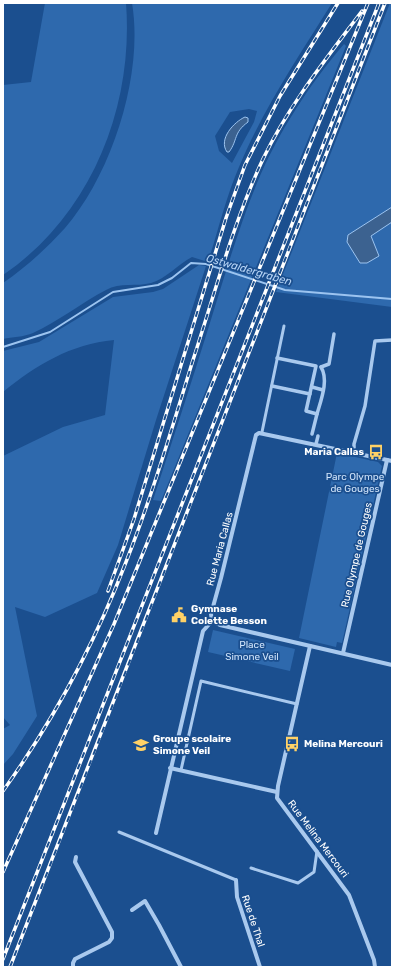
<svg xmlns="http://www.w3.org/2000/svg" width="395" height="970" font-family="Rubik,sans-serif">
	<rect width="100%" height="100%" fill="#1b4f8f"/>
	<g fill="#2e69ad" fill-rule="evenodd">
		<path d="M 45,3 L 126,3 C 134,107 91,215 3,275 L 3,85 L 31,82 Z"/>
		<path d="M 132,3 L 332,3 C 299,56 263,109 239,167 C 226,197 218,231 208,262 L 192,257 C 178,264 166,279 151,283 C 137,287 120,282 106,290 C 81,303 59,321 33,333 C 24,337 12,337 3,339 L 3,283 C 26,267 46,249 65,228 C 112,174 144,74 132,3 ZM 249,109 L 257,111 L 254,122 L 232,163 L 219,151 L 215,136 L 230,112 Z"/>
		<polygon points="390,3 392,3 392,307 276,292"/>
		<path d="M 344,44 L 346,46 L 161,501 L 153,500 C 172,442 191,384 209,326 C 224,278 238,229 257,183 C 278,133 309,85 344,44 Z"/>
		<path d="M 199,265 L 206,266 L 156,420 L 118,545 L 97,593 L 45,617 L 15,607 L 37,716 L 13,754 L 3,765 L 3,729 L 10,725 L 3,717 L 3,456 L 63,427 L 105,415 L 114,340 C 71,344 36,365 3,392 L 3,351 L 39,342 L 113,297 L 153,292 L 163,289 Z"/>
		<polygon points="337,453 378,462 382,466 342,643 337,642 336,647 299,638"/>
		<polygon points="213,630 295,649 290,671 208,652"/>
	</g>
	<g fill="#3c6290" stroke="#9cc4f0">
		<path d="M 245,117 L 248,118 L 248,122 C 233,133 238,140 229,152 L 227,152 C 218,139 234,122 245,117 Z"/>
		<polygon points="392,207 392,222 371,236 379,256 367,263 360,263 347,242 348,235"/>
	</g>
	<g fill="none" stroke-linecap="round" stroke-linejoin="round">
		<polyline stroke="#9cc4f0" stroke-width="2" points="3,347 50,332 113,292 158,285 172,278 191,263 206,264 285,290 392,299"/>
		<g stroke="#a9c9ee" stroke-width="3">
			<polyline points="262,432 284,326"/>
			<polyline points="181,770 201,681 297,704"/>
			<polyline points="119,832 236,880"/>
			<polyline points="251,868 298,883 314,872 317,851"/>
		</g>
		<g stroke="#a9c9ee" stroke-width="3.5">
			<path d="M 277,358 L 316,366 L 306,411 L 317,414 C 321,400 329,380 321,367"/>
			<polyline points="321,367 329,364 334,334"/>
			<polyline points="272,386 310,394"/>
			<polyline points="312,387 323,390"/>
			<polyline points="312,434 317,414"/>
			<polyline points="316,444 318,436"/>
			<polyline points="354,453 354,444 365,406 375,341 392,340"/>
		</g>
		<g stroke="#a9c9ee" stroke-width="4">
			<polyline points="392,461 259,433 256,435 221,578 211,614 212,621 220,625 392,665"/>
			<polyline points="310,646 278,786 277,798 349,895 374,960 375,967"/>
			<polyline points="343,653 387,460"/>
			<polyline points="170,768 277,792"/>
			<polyline points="156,833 203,631 212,621"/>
			<polyline points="236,880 237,897 260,967"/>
			<polyline points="132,910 145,901 159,925 181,967"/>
			<polyline points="73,967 73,963 75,959 109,942 112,938 112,932 75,862 76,857"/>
		</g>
		<g stroke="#fff" stroke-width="3.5">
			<g id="rail">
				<polyline points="108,591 134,519 226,218 245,165 280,96 338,3"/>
				<path d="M 3,791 C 53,721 95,643 126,562 C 152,496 172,428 193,360 C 215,293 233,223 263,159 C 289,105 326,59 362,11"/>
				<polyline points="3,872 114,624 368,3"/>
				<polyline points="3,959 379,3"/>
				<path d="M 10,967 C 137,646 259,324 385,3"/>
			</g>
		</g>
		<use href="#rail" stroke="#1b4f8f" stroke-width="2" stroke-dasharray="6" stroke-linecap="butt"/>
	</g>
	<defs>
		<g id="bus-bare" transform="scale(1.2)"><path d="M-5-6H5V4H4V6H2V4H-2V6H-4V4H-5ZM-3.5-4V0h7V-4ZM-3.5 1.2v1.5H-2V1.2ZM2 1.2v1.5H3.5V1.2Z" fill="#ffd166" stroke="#1b4f8f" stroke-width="2.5" paint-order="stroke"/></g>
		<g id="civic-bare" transform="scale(1.2)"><path d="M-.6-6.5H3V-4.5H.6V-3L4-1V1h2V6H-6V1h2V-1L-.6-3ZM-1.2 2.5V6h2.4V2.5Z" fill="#ffd166" stroke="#1b4f8f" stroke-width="2.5" paint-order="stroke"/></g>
		<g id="school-bare" transform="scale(1.2)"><path d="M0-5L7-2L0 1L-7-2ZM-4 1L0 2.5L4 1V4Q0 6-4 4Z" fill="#ffd166" stroke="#1b4f8f" stroke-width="2.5" paint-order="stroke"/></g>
	</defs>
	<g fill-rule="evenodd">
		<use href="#bus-bare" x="376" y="452"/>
		<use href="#civic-bare" x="179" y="615"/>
		<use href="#bus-bare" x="292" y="744"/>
		<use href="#school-bare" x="141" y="745"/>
	</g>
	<g text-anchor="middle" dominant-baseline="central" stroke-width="3.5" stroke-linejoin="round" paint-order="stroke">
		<g font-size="10" font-weight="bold" fill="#fff" stroke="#1b4f8f" text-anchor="start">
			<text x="364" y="452" text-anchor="end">Maria Callas</text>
			<text x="191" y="609">Gymnase<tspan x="191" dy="12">Colette Besson</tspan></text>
			<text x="153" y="739">Groupe scolaire<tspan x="153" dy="12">Simone Veil</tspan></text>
			<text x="304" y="744">Melina Mercouri</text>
		</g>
		<g font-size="10" fill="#cfe3fa" stroke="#1b4f8f">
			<text x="355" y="477">Parc Olympe<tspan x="355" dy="12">de Gouges</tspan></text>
			<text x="252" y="645">Place<tspan x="252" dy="12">Simone Veil</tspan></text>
		</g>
		<g font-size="10" fill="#fff" stroke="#1b4f8f">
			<text transform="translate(220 549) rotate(-75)">Rue Maria Callas</text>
			<text transform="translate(357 555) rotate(-77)">Rue Olympe de Gouges</text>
			<text transform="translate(318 839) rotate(53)">Rue Melina Mercouri</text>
			<text transform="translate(253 921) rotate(72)">Rue de Thal</text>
		</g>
		<g font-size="11" font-style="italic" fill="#b5d3f5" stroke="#1b4f8f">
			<text transform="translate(249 270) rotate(16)">Ostwaldergraben</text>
		</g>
	</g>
	<rect width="395" height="970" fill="none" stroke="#ffffff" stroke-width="8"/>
</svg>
